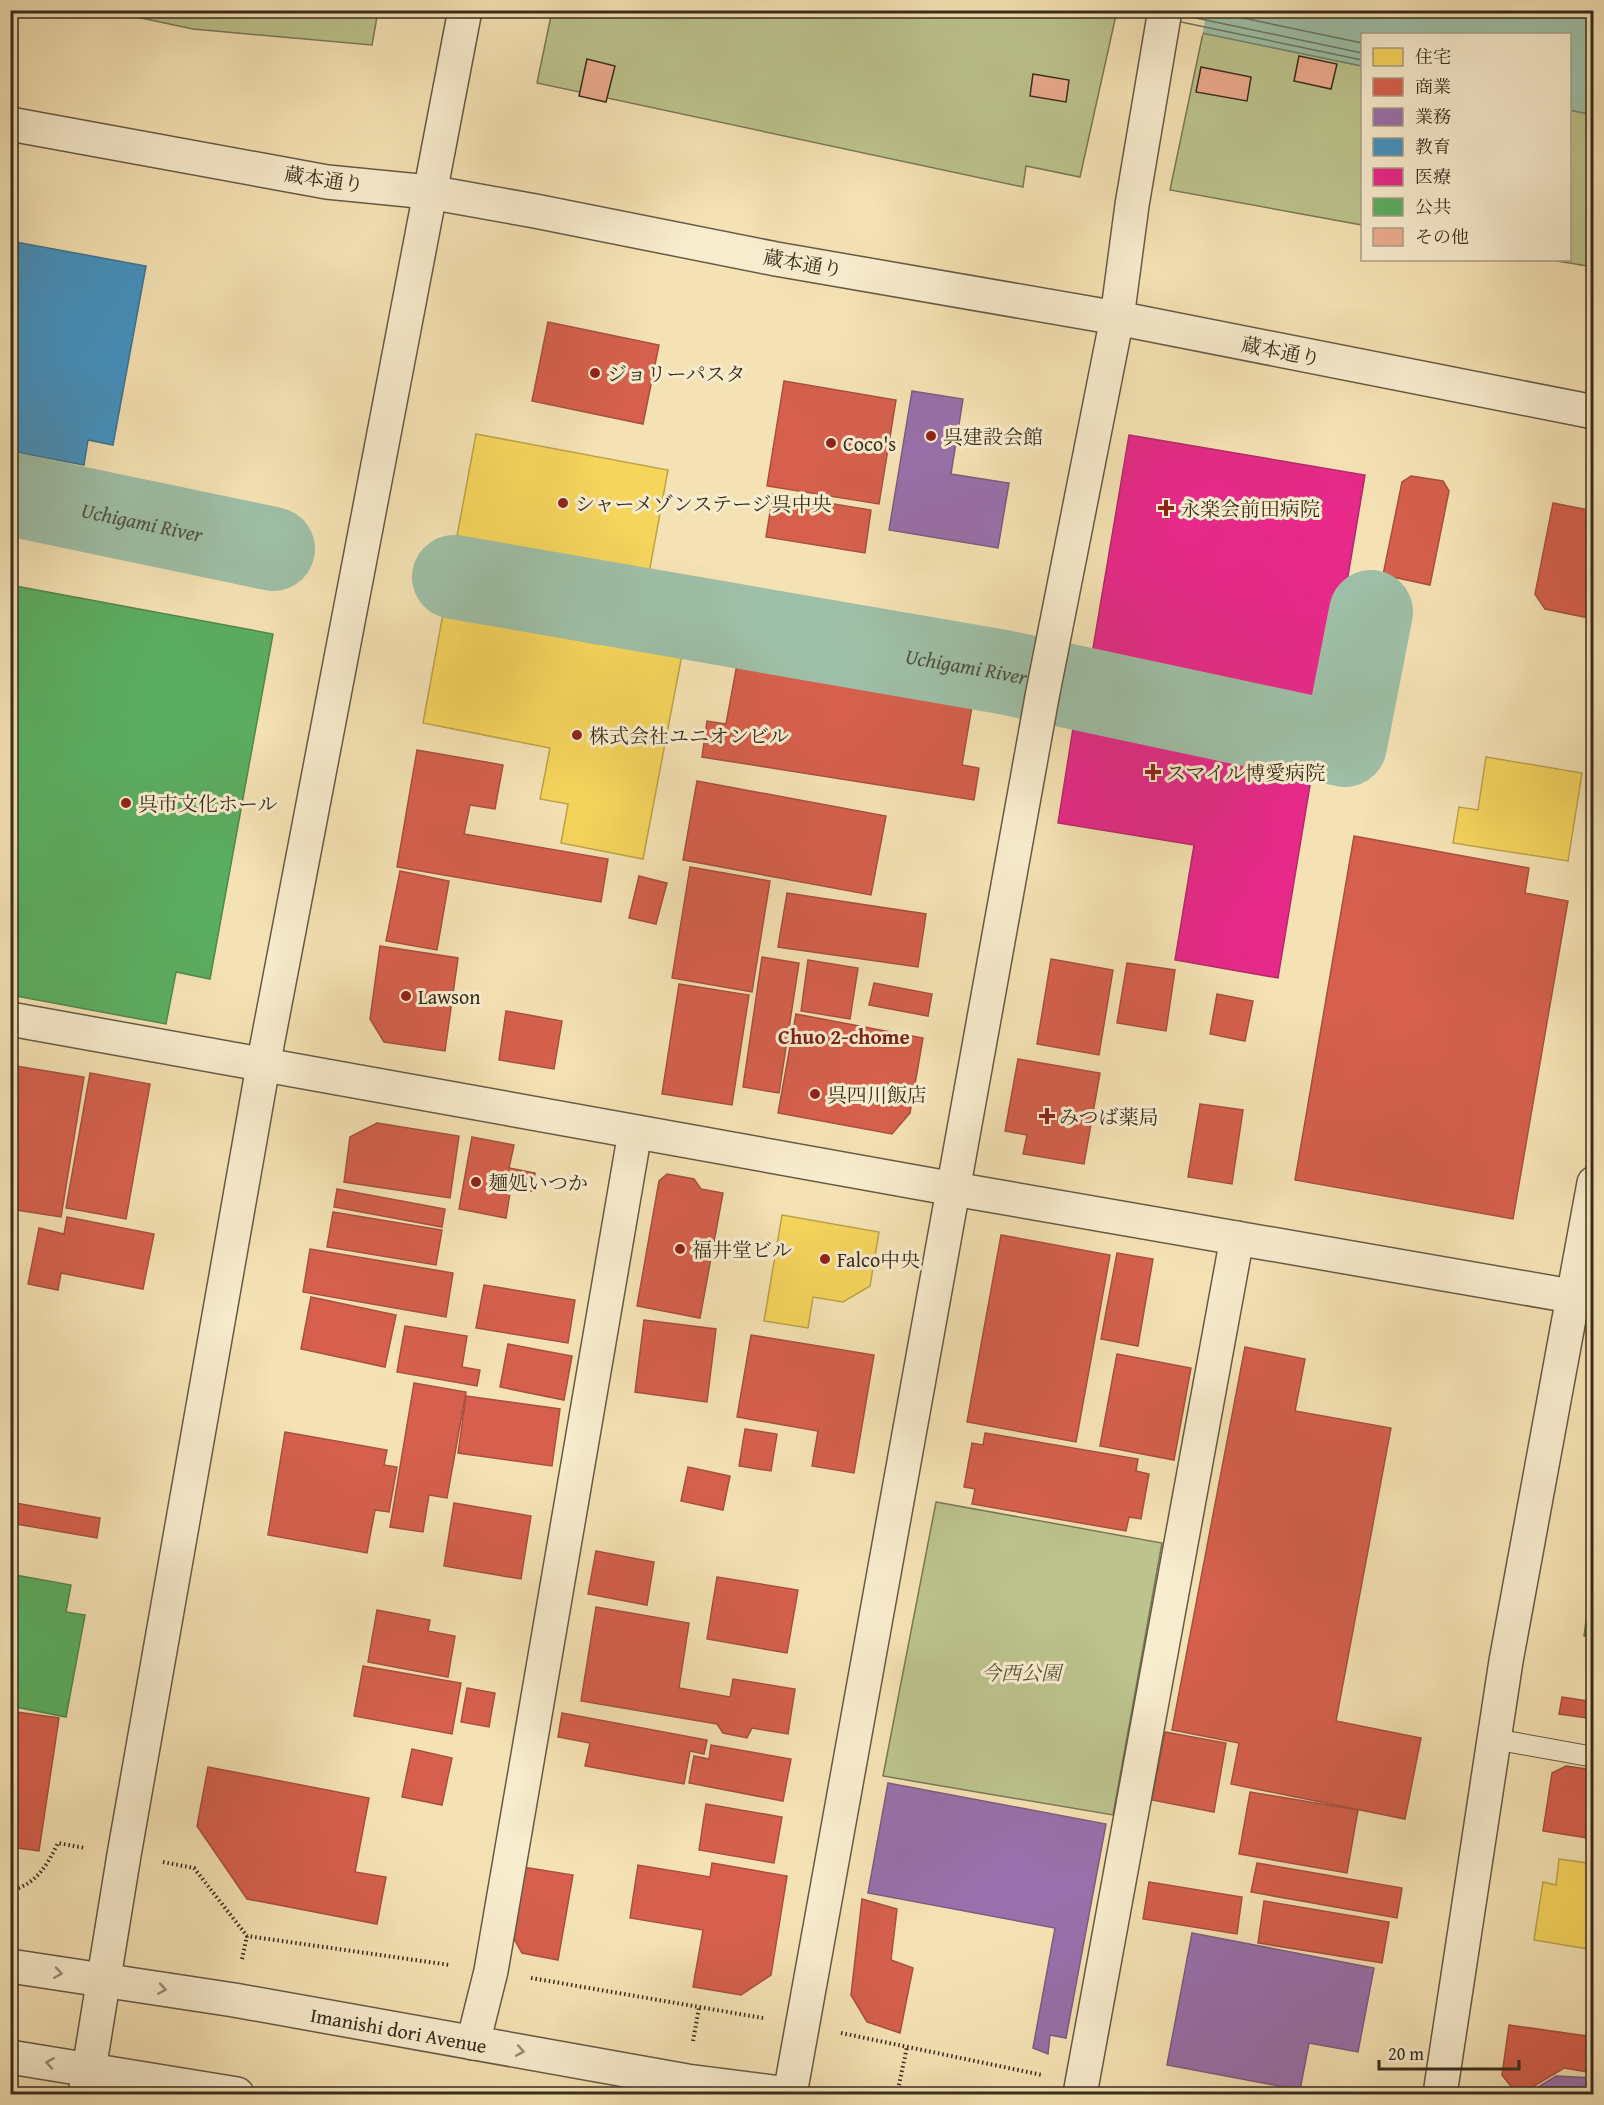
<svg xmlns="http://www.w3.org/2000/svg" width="1604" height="2105" font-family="'Gentium Book Plus','Noto Serif JP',serif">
	<rect width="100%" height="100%" fill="#f5e2b4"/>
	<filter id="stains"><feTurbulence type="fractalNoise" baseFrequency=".00333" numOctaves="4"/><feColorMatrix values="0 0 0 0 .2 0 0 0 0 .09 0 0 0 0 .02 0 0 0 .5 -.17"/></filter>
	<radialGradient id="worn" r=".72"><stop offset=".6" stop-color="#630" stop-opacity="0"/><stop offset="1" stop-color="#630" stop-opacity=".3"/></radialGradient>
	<g fill="#bcc38d" stroke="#7a7856" stroke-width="1.5">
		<polygon points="1096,10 1116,15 1080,177 1026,166 1023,187 537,83 552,11"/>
		<polygon points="108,11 378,10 378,11 372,45 193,29"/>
		<polygon points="1203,33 1362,66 1362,225 1170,190"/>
		<polygon points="1570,110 1593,115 1593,267 1552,260 1570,260"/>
		<polygon points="936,1502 1162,1543 1113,1815 883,1776"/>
	</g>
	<polygon fill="#9ebfa7" stroke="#758470" stroke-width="1.5" points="1096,11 1593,11 1593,115 1570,110 1570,34 1362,34 1362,66"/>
	<polygon fill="#f5e2b4" points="1116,11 1207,11 1202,36 1115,18"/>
	<g fill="#f6d55c" stroke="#bda249" stroke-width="1.5">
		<polygon points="476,434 668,470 649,573 562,556 559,573 499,562 502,545 457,536"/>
		<polygon points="443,614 598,644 601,624 685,639 643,859 561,843 568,804 540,799 550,748 423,723"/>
		<polygon points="1486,757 1582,773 1568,861 1453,843 1459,807 1478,810"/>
		<polygon points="782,1215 879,1232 870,1286 843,1302 813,1297 808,1328 764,1321"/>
		<polygon points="1559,1859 1594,1864 1594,1950 1534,1940 1543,1882 1556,1885"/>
	</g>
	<g fill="#d6604d" stroke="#a7503f" stroke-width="1.5">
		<polygon points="548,322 659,345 643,424 532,401"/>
		<polygon points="784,381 896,400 879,504 767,486"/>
		<polygon points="1411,476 1443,481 1449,491 1430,585 1383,575 1402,482"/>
		<polygon points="773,494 871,510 865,553 766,537"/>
		<polygon points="1553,503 1594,511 1594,619 1545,609 1535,594"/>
		<polygon points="737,664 972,706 962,765 979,768 974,800 702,757 707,721 726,724"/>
		<polygon points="417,750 503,765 495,809 470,805 464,834 608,859 601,902 397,867"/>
		<polygon points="697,781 886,816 871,895 683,860"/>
		<polygon points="1354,836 1529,868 1525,893 1568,901 1513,1219 1295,1180"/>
		<polygon points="690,867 770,881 752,992 672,978"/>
		<polygon points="400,871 449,881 437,950 386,941"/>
		<polygon points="639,876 667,883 656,924 629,918"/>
		<polygon points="787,893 926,914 918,967 778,947"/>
		<polygon points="380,946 458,958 445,1051 384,1042 370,1019"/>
		<polygon points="762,957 799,963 779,1093 743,1087"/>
		<polygon points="1051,959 1113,970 1099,1055 1037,1044"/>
		<polygon points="808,960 858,968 850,1019 801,1011"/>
		<polygon points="1127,963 1175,970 1166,1031 1117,1023"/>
		<polygon points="874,983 932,994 928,1016 869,1005"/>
		<polygon points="679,984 749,995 732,1105 662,1094"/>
		<polygon points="1217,994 1253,1001 1245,1041 1210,1034"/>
		<polygon points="506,1011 562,1021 554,1069 499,1060"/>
		<polygon points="796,1014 923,1038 910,1113 892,1134 778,1113"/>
		<polygon points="1018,1059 1100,1073 1084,1164 1023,1154 1027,1135 1005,1131"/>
		<polygon points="10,1065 84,1077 61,1217 10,1209"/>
		<polygon points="90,1073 150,1084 126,1219 66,1208"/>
		<polygon points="1200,1104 1243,1110 1232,1184 1188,1177"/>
		<polygon points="377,1123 459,1136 450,1198 344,1182 350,1137"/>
		<polygon points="472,1137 514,1145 509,1168 535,1173 532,1191 511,1187 506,1218 459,1209"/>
		<polygon points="667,1174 694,1179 701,1189 723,1193 700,1318 637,1306 659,1181"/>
		<polygon points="337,1189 445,1209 442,1227 334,1207"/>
		<polygon points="333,1212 442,1230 436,1265 327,1247"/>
		<polygon points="67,1217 154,1234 143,1289 61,1273 58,1290 28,1284 39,1228 64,1234"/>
		<polygon points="1001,1235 1110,1255 1076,1442 967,1422"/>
		<polygon points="310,1249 453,1273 446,1317 303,1292"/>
		<polygon points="1117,1253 1153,1259 1138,1346 1101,1339"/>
		<polygon points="484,1285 575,1300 568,1343 476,1328"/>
		<polygon points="311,1297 396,1315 385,1367 301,1349"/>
		<polygon points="644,1320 716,1329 707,1402 635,1392"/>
		<polygon points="405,1326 467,1336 462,1367 480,1370 477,1386 397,1372"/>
		<polygon points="751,1335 874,1355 854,1473 812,1466 818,1431 737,1417"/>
		<polygon points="508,1344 572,1356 564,1400 500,1387"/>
		<polygon points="1245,1347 1305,1359 1295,1411 1391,1428 1336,1721 1421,1738 1405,1819 1231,1784 1239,1743 1172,1730"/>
		<polygon points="1117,1354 1191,1368 1174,1460 1100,1446"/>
		<polygon points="414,1383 466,1392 447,1498 429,1495 423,1532 390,1527"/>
		<polygon points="466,1396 560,1409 552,1466 458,1453"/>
		<polygon points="745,1429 777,1434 771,1471 739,1466"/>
		<polygon points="285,1432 387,1450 384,1465 397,1467 389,1512 375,1510 367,1553 268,1535"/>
		<polygon points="985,1433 1138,1459 1136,1471 1149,1474 1141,1519 1129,1517 1126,1531 972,1504 975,1489 964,1487 972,1443 983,1445"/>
		<polygon points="688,1467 730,1476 723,1510 681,1501"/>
		<polygon points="10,1502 100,1518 97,1538 10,1523"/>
		<polygon points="454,1503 531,1516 521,1579 444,1566"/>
		<polygon points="596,1551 654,1562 647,1605 588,1594"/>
		<polygon points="717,1577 798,1590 787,1653 707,1639"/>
		<polygon points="596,1607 689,1623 679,1688 730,1697 733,1679 795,1689 788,1734 752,1728 747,1738 723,1733 717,1724 581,1701"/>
		<polygon points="377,1610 430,1620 428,1631 455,1636 448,1677 368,1662"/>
		<polygon points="363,1666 461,1683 452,1734 354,1716"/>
		<polygon points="467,1688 495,1693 489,1727 461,1722"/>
		<polygon points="1562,1697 1594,1702 1594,1719 1559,1714"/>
		<polygon points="10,1711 59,1718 39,1851 10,1847"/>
		<polygon points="562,1713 707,1740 704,1754 690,1751 684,1784 585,1766 590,1743 558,1737"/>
		<polygon points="1165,1732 1226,1743 1214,1812 1152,1800"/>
		<polygon points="711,1745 791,1759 783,1801 689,1783 694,1756 709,1759"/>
		<polygon points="412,1749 452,1758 442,1805 402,1797"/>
		<polygon points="1566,1766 1594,1770 1594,1839 1543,1831 1552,1773"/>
		<polygon points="208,1767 369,1798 355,1872 386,1877 377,1924 247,1899 197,1826"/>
		<polygon points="1250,1792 1358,1810 1347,1873 1239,1854"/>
		<polygon points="706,1804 782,1817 774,1863 699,1850"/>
		<polygon points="712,1863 787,1876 771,1975 741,1995 693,1987 703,1930 630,1918 638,1865 710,1877"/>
		<polygon points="1257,1863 1402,1888 1397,1918 1251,1892"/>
		<polygon points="523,1867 573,1875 558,1960 522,1953 512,1935"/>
		<polygon points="1149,1882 1242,1897 1237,1934 1143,1919"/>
		<polygon points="862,1899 897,1909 891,1960 913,1968 900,2033 867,2022 851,1995"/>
		<polygon points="1264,1901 1389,1922 1382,1963 1258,1943"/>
		<polygon points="1509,2025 1594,2037 1594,2073 1564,2068 1521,2094 1517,2094 1502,2075"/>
	</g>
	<g fill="#9970ab" stroke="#7c5c81" stroke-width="1.5">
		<polygon points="912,391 963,399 951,474 1009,483 998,548 889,530"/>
		<polygon points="888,1783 1106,1824 1066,2038 1050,2035 1048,2054 1033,2048 1055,1928 868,1893"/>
		<polygon points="1192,1933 1374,1968 1358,2052 1309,2043 1300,2090 1167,2065"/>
		<polygon points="1556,2076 1594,2078 1594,2094 1527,2094"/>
	</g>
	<polygon fill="#4393c3" stroke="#407492" stroke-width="1.5" points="10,241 146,266 113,445 88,440 84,465 10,451"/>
	<g fill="#e7298a" stroke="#b22a6a" stroke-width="1.5">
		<polygon points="1129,435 1365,475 1325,713 1089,672"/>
		<polygon points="1077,703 1317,743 1278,978 1175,960 1194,845 1058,823"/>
	</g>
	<g fill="#5aae61" stroke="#50874d" stroke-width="1.5">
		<polygon points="10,585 273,634 210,979 176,972 166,1024 10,995"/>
		<polygon points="10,1574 71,1585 66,1612 85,1615 66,1717 10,1706"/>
		<polygon points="1590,1594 1594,1595 1594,1638 1584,1636"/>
	</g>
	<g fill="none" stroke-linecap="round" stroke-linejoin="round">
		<g stroke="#6b7662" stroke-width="1.5">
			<polyline points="1205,10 1362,43"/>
			<polyline points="1182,15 1362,53"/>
			<polyline points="1181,22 1362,60"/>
		</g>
		<g stroke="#9ebfa7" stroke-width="84">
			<path id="s1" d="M 10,494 L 273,549"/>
			<path id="s2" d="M 454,577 L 1003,672 L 1345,745 L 1371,612"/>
		</g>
	</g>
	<g fill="#ecab8f" stroke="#382c1e" stroke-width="1.5">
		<polygon points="1299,56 1337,64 1331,89 1294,81"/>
		<polygon points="587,59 615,66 606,102 579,96"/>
		<polygon points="1201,67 1251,77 1247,101 1196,92"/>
		<polygon points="1033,74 1069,80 1066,102 1030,96"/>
	</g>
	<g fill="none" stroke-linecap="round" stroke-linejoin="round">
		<g stroke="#675a44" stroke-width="22">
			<polyline id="service" points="1494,1739 1594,1757"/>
		</g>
		<g stroke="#675a44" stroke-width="36">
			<g id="minor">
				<polyline points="1117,318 1132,205 1165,10"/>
				<polyline points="473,2043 491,1971 635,1132"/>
				<polyline points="1080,2094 1237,1238"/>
			</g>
		</g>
		<g stroke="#675a44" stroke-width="36">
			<g id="tertiary">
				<polyline points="10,124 327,182 429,192 535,211 776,259 1117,318 1594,412"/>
				<polyline points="10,1019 954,1189 1594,1300"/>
				<path id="s3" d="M 10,1966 L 234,2000 L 687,2081 L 789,2094"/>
				<polyline points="10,2057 237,2094"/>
				<polyline points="85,2094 124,1855 263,1066 465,10"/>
				<polyline points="790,2094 1042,697 1117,318"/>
				<polyline points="1440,2094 1506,1661 1594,1183"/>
			</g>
		</g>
		<g stroke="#382c1e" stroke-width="4" stroke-dasharray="1.5 3" stroke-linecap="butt">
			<polyline points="163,1862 194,1868 247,1936 450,1965"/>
			<path d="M 10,1891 C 37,1884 47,1865 58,1843 L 85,1848"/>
			<polyline points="242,1959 247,1936"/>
			<polyline points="531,1978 763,2018"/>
			<polyline points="841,2033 1042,2075"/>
			<polyline points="693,2041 699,2008"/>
			<polyline points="1123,2092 1134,2094"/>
			<polyline points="897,2094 907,2047"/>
		</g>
		<use href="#service" stroke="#f8ecce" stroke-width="20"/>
		<use href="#minor" stroke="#f8ecce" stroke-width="33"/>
		<use href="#tertiary" stroke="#f8ecce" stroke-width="33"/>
	</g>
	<defs><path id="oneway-chevron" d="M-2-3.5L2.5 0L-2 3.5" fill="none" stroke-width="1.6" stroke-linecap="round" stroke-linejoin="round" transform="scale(1.5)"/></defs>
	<g stroke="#988c76">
		<use href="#oneway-chevron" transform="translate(58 1973) rotate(9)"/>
		<use href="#oneway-chevron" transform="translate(162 1989) rotate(9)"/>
		<use href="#oneway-chevron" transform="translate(520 2051) rotate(10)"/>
		<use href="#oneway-chevron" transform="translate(50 2063) rotate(-171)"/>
	</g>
	<g fill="#8f2418" stroke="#f8ecce" stroke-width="2">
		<circle cx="595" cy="373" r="6"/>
		<circle cx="931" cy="436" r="6"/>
		<circle cx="831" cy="443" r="6"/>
		<circle cx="563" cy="503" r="6"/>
		<path d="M1163 499h6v6h6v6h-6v6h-6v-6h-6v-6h6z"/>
		<circle cx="577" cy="735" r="6"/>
		<path d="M1150 763h6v6h6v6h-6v6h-6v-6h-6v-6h6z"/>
		<circle cx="126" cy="803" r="6"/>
		<circle cx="406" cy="996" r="6"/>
		<circle cx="815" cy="1094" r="6"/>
		<path d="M1044 1107h6v6h6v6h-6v6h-6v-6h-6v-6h6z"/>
		<circle cx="476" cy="1182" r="6"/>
		<circle cx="680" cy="1249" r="6"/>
		<circle cx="825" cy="1259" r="6"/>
	</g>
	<g text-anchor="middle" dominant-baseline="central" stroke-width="6" stroke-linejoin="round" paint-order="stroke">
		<g font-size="20" fill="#382c1e" stroke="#f8ecce">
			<text transform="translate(324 179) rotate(8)">蔵本通り</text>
			<text transform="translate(803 263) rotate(10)">蔵本通り</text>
			<text transform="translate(1281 351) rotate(11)">蔵本通り</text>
			<text stroke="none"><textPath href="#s3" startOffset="394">Imanishi dori Avenue</textPath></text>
		</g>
		<g font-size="20" fill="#382c1e" stroke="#f8ecce" text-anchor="start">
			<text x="607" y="373">ジョリーパスタ</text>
			<text x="943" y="436">呉建設会館</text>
			<text x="843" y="443">Coco's</text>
			<text x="575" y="503">シャーメゾンステージ呉中央</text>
			<text x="1180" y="508">永楽会前田病院</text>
			<text x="589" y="735">株式会社ユニオンビル</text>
			<text x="1166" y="772">スマイル博愛病院</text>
			<text x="138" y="803">呉市文化ホール</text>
			<text x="418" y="996">Lawson</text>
			<text x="827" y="1094">呉四川飯店</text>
			<text x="1059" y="1116">みつば薬局</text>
			<text x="488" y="1182">麺処いつか</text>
			<text x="692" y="1249">福井堂ビル</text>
			<text x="837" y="1259">Falco中央</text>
		</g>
		<g font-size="20" font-style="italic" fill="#59523a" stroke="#f8ecce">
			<text x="1021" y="1672">今西公園</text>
		</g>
		<g font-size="21" font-style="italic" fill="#525140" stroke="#f8ecce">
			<text stroke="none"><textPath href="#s1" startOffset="135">Uchigami River</textPath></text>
			<text stroke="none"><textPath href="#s2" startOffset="520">Uchigami River</textPath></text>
		</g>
		<g font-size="21" font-weight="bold" fill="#7a1f14" stroke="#f8ecce">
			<text x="844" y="1036">Chuo 2-chome</text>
		</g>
	</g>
	<rect width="1604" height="2105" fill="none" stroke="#f5e2b4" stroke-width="36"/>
	<rect x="12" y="12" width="1580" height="2081" fill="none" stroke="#382c1e" stroke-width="3"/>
	<rect x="18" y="18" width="1568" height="2069" fill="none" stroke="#382c1e" stroke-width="1.5"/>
	<rect x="1361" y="33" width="210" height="228" fill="#f8ecce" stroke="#ab9f88" stroke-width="1.5"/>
	<rect x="1373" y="48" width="30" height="18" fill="#f6d55c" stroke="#ab9f88" stroke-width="1.5"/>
	<text x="1415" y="63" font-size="18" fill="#382c1e">住宅</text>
	<rect x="1373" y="78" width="30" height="18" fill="#d6604d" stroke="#ab9f88" stroke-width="1.5"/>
	<text x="1415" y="93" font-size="18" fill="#382c1e">商業</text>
	<rect x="1373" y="108" width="30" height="18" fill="#9970ab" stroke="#ab9f88" stroke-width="1.5"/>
	<text x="1415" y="123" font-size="18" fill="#382c1e">業務</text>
	<rect x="1373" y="138" width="30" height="18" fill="#4393c3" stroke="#ab9f88" stroke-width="1.5"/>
	<text x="1415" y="153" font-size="18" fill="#382c1e">教育</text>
	<rect x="1373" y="168" width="30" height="18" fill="#e7298a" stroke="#ab9f88" stroke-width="1.5"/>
	<text x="1415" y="183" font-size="18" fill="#382c1e">医療</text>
	<rect x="1373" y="198" width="30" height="18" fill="#5aae61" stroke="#ab9f88" stroke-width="1.5"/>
	<text x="1415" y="213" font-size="18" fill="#382c1e">公共</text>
	<rect x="1373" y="228" width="30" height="18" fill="#ecab8f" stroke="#ab9f88" stroke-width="1.5"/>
	<text x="1415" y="243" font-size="18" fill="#382c1e">その他</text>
	<path d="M1379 2060v9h140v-9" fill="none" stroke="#382c1e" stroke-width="3"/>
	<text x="1388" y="2060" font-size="18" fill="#382c1e" stroke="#f8ecce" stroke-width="4.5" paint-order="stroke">20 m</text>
	<rect width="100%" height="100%" filter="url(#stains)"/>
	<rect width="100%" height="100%" fill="url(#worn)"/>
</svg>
